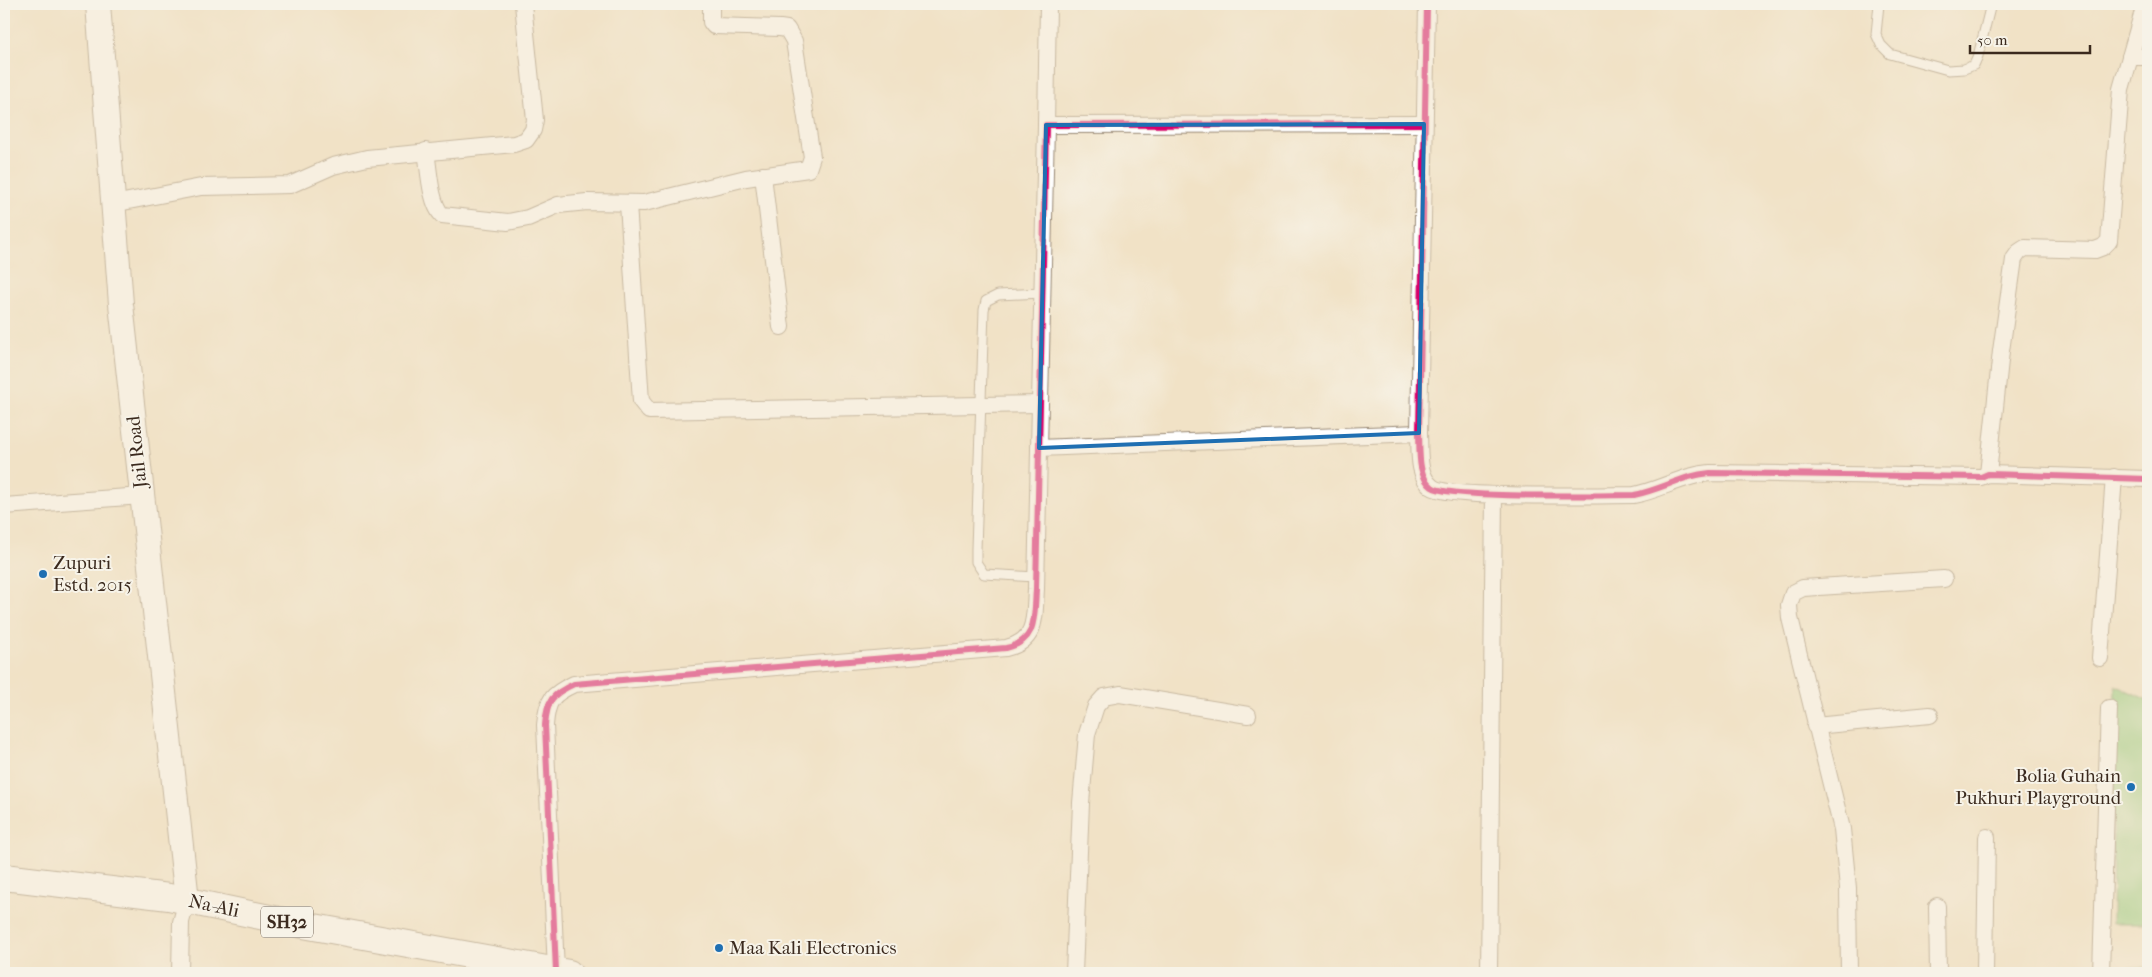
<svg xmlns="http://www.w3.org/2000/svg" width="2152" height="977" font-family="'IM FELL French Canon',serif">
	<rect width="100%" height="100%" fill="#f7f3e8"/>
	<filter id="ink" filterUnits="userSpaceOnUse"><feTurbulence type="fractalNoise" baseFrequency=".02" numOctaves="2"/><feDisplacementMap in="SourceGraphic" scale="10" xChannelSelector="R" yChannelSelector="G"/><feConvolveMatrix kernelMatrix="1 2 1 2 8 2 1 2 1" color-interpolation-filters="sRGB"/></filter>
	<filter id="wash" filterUnits="userSpaceOnUse"><feTurbulence type="fractalNoise" baseFrequency=".0096" numOctaves="4" result="noise"/><feDisplacementMap in="SourceGraphic" scale="20" xChannelSelector="R" yChannelSelector="G"/><feGaussianBlur stdDeviation="1.12" result="paint"/><feColorMatrix in="noise" values="0 0 0 0 0 0 0 0 0 0 0 0 0 0 0 0 0 1.4 0 .05"/><feComposite in="paint" operator="in"/></filter>
	<g filter="url(#wash)">
		<rect width="100%" height="100%" fill="#f1e2c6"/>
		<g fill="#92cd81" stroke="#667c50">
			<polygon points="2115,685 2148,700 2148,923 2112,923"/>
			<polygon points="2148,967 2148,973 2113,973 2113,968"/>
		</g>
	</g>
	<g filter="url(#ink)">
		<g fill="none" stroke-linecap="round" stroke-linejoin="round">
			<g stroke="#968672" stroke-width="11">
				<g id="lane">
					<polyline points="1879,4 1876,34 1881,45 1890,54 1948,70 1964,69 1974,65 1978,56 1991,4"/>
					<polyline points="1036,577 984,574 976,562 976,549 984,310 986,301 998,295 1043,293"/>
				</g>
			</g>
			<g stroke="#968672" stroke-width="18">
				<g id="street">
					<path d="M 1427,4 L 1419,433 C 1420,451 1417,476 1432,487 C 1447,499 1604,495 1634,495 C 1661,490 1683,475 1710,473 L 1981,477 L 1988,474 L 2148,479"/>
					<polyline points="2130,57 2148,57"/>
					<polyline points="1046,125 1048,4"/>
					<path d="M 426,151 C 429,169 430,203 442,215 L 508,222 L 528,218 L 558,205 L 587,202 L 644,203 L 746,178 L 808,169 L 812,157 L 794,41 L 787,29 L 780,28 L 714,26 L 711,22 L 711,4"/>
					<polyline points="763,175 781,327"/>
					<polyline points="113,204 201,187 290,185 333,166 367,158 514,144 526,140 533,130 535,120 523,4"/>
					<polyline points="628,204 641,401 649,411 1040,404"/>
					<polyline points="1039,448 1419,433"/>
					<polyline points="1988,474 2001,351 2014,259 2019,252 2025,248 2095,250 2103,247 2109,241 2121,89 2145,4"/>
					<polyline points="4,506 142,496"/>
					<polyline points="2100,658 2114,477"/>
					<polyline points="1815,726 1930,715"/>
					<polyline points="1937,906 1938,973"/>
					<path d="M 556,971 L 545,725 C 547,700 552,694 574,684 L 1006,648 C 1038,641 1034,616 1036,589 L 1046,125 L 1424,124"/>
					<polyline points="180,973 181,922 187,900"/>
					<polyline points="1074,973 1081,803 1087,734 1096,706 1104,697 1120,694 1248,715"/>
					<polyline points="1489,973 1494,495"/>
					<polyline points="1849,973 1848,888 1842,829 1790,618 1789,605 1793,593 1803,588 1944,579"/>
					<polyline points="1985,973 1987,837"/>
					<polyline points="2101,973 2109,708"/>
				</g>
			</g>
			<g stroke="#968672" stroke-width="26">
				<polyline id="secondary" points="98,4 121,304 187,900"/>
			</g>
			<g stroke="#968672" stroke-width="28">
				<polyline id="primary" points="4,877 169,897 303,925 569,973"/>
			</g>
			<use href="#lane" stroke="#fff" stroke-width="9"/>
			<use href="#street" stroke="#fff" stroke-width="16"/>
			<use href="#secondary" stroke="#fff" stroke-width="24"/>
			<use href="#primary" stroke="#fff" stroke-width="26"/>
			<g stroke="#f7f3e8" stroke-width="9">
				<g id="cycleway">
					<path d="M 1427,4 L 1419,433 C 1420,451 1417,476 1432,487 C 1447,499 1604,495 1634,495 C 1661,490 1683,475 1710,473 L 1981,477 L 1988,474 L 2148,479"/>
					<path d="M 556,971 L 545,725 C 547,700 552,694 574,684 L 1006,648 C 1038,641 1034,616 1036,589 L 1046,125 L 1424,124"/>
				</g>
			</g>
			<use href="#cycleway" stroke="#d6006c" stroke-width="6"/>
		</g>
	</g>
	<path d="M0 0H2152V977H0ZM 1424,124 L 1419,433 L 1039,448 L 1046,125 Z" fill="#f1e2c6" fill-opacity=".55" fill-rule="evenodd"/>
	<path fill="none" stroke="#1f6fb2" stroke-width="4" stroke-linejoin="round" d="M 1424,124 L 1419,433 L 1039,448 L 1046,125 Z"/>
	<g fill="#1f6fb2" stroke="#f7f3e8" stroke-width="2">
		<circle cx="43" cy="574" r="5"/>
		<circle cx="2131" cy="787" r="5"/>
		<circle cx="719" cy="948" r="5"/>
	</g>
	<g text-anchor="middle" dominant-baseline="central" stroke-width="4" stroke-linejoin="round" paint-order="stroke">
		<rect fill="#f7f3e8" stroke="#73665b" stroke-width="1" x="261" y="906.5" width="52" height="31" rx="4"/>
		<g font-size="18" font-weight="bold" fill="#3b2a1e">
			<text x="287" y="922">SH32</text>
		</g>
		<g font-size="19" fill="#3b2a1e" stroke="#f7f3e8">
			<text transform="translate(137 452) rotate(-96)">Jail Road</text>
			<text transform="translate(214 906) rotate(12)">Na-Ali</text>
		</g>
		<g font-size="19" fill="#3b2a1e" stroke="#f7f3e8" text-anchor="start">
			<text x="53" y="563">Zupuri<tspan x="53" dy="22">Estd. 2015</tspan></text>
			<text x="2121" y="776" text-anchor="end">Bolia Guhain<tspan x="2121" dy="22">Pukhuri Playground</tspan></text>
			<text x="729" y="948">Maa Kali Electronics</text>
		</g>
	</g>
	<rect width="2152" height="977" fill="none" stroke="#f7f3e8" stroke-width="20"/>
	<path d="M1970 45v8h120v-8" fill="none" stroke="#3b2a1e" stroke-width="2.5"/>
	<text x="1977" y="45" font-size="15" fill="#3b2a1e" stroke="#f7f3e8" stroke-width="4" paint-order="stroke">50 m</text>
</svg>
